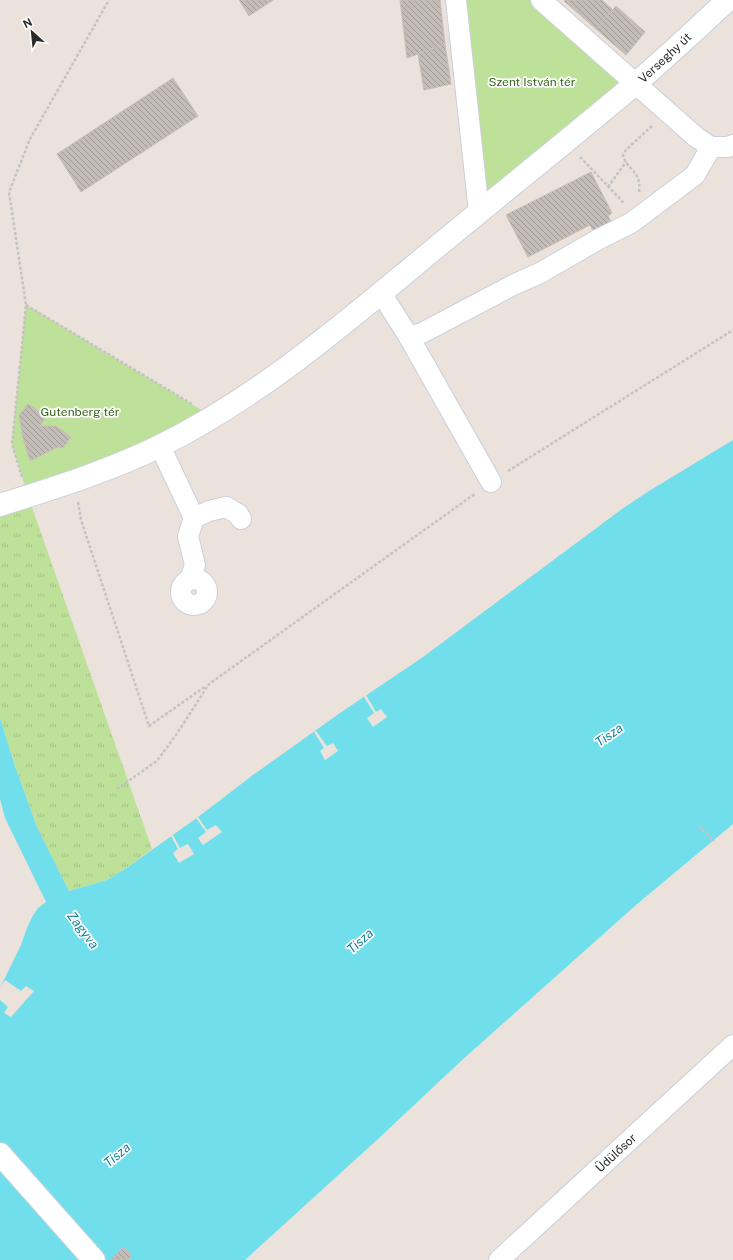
<svg xmlns="http://www.w3.org/2000/svg" width="733" height="1260" font-family="'Public Sans',sans-serif">
	<defs>
		<pattern id="grass-tufts" width="24" height="20" patternUnits="userSpaceOnUse"><rect width="24" height="20" fill="#bee19a"/><path d="M3 7l-1-3M5 7V3M7 7l1-3M15 17l-1-3M17 17v-4M19 17l1-3" fill="none" stroke="#a3c185"/></pattern>
		<pattern id="building-back-hatch" width="6" height="6" patternUnits="userSpaceOnUse"><rect width="6" height="6" fill="#c4bdb7"/><path d="M-1 5l2 2M0 0l6 6M5-1l2 2" fill="none" stroke="#9f9a95"/></pattern>
	</defs>
	<rect width="100%" height="100%" fill="#ebe2dc"/>
	<polygon fill="url(#grass-tufts)" points="28,496 152,849 128,867 107,880 69,891 37,827 15,766 0,718 0,506"/>
	<g fill="#bee19a">
		<polygon points="456,0 541,0 636,83 479,212"/>
		<polygon points="26,305 213,417 28,496 12,444"/>
	</g>
	<polygon fill="#71dfeb" points="733,440 733,824 636,905 461,1061 378,1139 245,1260 0,1260 0,988 21,945 27,928 32,917 38,908 46,902 5,818 0,799 0,718 15,766 37,827 69,891 107,880 128,867 198,817 253,775 340,713 423,657 622,509 649,491"/>
	<g fill="#ebe2dc">
		<polygon points="366,695 376,712 381,709 387,717 373,727 367,718 374,713 364,697"/>
		<polygon points="316,731 327,746 333,743 338,751 325,760 320,751 324,748 314,732"/>
		<polygon points="198,817 207,830 216,825 222,832 203,845 198,838 206,832 196,818"/>
		<polygon points="173,835 180,848 188,844 194,854 179,863 173,853 178,849 171,836"/>
		<polygon points="5,980 21,991 26,986 34,991 11,1017 4,1013 8,1007 0,1000 0,988"/>
	</g>
	<g fill="url(#building-back-hatch)" stroke="#c7beb6">
		<polygon points="239,0 273,0 249,16"/>
		<polygon points="400,0 440,0 445,44 407,58"/>
		<polygon points="565,0 602,0 613,10 596,29 564,1"/>
		<polygon points="616,6 645,32 626,55 596,29"/>
		<polygon points="445,44 451,84 424,90 418,54"/>
		<polygon points="173,78 198,116 81,192 57,154"/>
		<polygon points="591,172 612,213 608,216 612,224 594,233 590,225 528,257 506,215"/>
		<polygon points="28,404 46,416 40,426 56,426 71,437 63,448 57,447 30,461 23,438 19,415"/>
		<polygon points="124,1247 132,1255 127,1260 110,1260"/>
	</g>
	<g fill="none" stroke-linecap="round" stroke-linejoin="round">
		<g stroke="#cad0db" stroke-width="22">
			<g id="minor">
				<polyline points="456,0 479,212"/>
				<polyline points="541,0 696,137 711,147 728,147 733,145"/>
				<polyline points="381,293 409,337 491,482"/>
				<polyline points="409,337 422,333 513,285 540,273 599,239 631,223 695,175 711,147"/>
				<polyline points="160,446 194,518 188,536 195,565 190,580"/>
				<polyline points="194,518 209,511 226,507 238,514 241,519"/>
				<circle cx="194" cy="592" r="13"/>
				<polyline points="499,1260 733,1045"/>
			</g>
		</g>
		<g stroke="#cad0db" stroke-width="24">
			<g id="secondary">
				<path d="M 0,505 C 54,488 109,471 160,446 C 265,394 354,315 444,241 C 507,189 572,137 635,84 C 667,57 697,28 728,0"/>
				<polyline points="0,1154 94,1260"/>
			</g>
		</g>
		<g stroke="#c3c3c3" stroke-width="2.5" stroke-dasharray="3 2" stroke-linecap="butt">
			<polyline points="580,157 625,204"/>
			<polyline points="608,187 626,162"/>
			<path d="M 639,192 C 642,170 626,170 623,155 L 626,150 L 653,125"/>
			<polyline points="26,305 192,404"/>
			<polyline points="508,471 733,330"/>
			<polyline points="22,477 12,444 26,305 9,192 30,139 109,0"/>
			<polyline points="78,502 81,520 149,726 206,686"/>
			<polyline points="117,789 157,761 176,735 209,684 476,493"/>
			<polyline points="699,826 714,841"/>
		</g>
		<use href="#minor" stroke="#fff" stroke-width="20"/>
		<use href="#secondary" stroke="#fff" stroke-width="22"/>
	</g>
	<g text-anchor="middle" dominant-baseline="central" stroke-width="3.5" stroke-linejoin="round" paint-order="stroke">
		<g font-size="12" fill="#2a2a2a" stroke="#fff">
			<text transform="translate(665 58) rotate(-43)">Verseghy út</text>
			<text transform="translate(616 1153) rotate(-43)">Üdülősor</text>
		</g>
		<g font-size="12" fill="#37651c" stroke="#fff">
			<text x="532" y="82">Szent István tér</text>
			<text x="80" y="412">Gutenberg tér</text>
		</g>
		<g font-size="13" font-style="italic" fill="#117f96" stroke="#fff">
			<text transform="translate(609 735) rotate(-35)">Tisza</text>
			<text transform="translate(83 930) rotate(53)">Zagyva</text>
			<text transform="translate(360 941) rotate(-42)">Tisza</text>
			<text transform="translate(117 1155) rotate(-40)">Tisza</text>
		</g>
	</g>
	<g transform="translate(32 32) rotate(333)" stroke="#ffffff" stroke-width="3" paint-order="stroke">
	<path d="M0-3L7 15L0 10L-7 15Z" fill="#2a2a2a"/>
	<text y="-6" font-size="11" font-weight="bold" text-anchor="middle" fill="#2a2a2a">N</text>
	</g>
</svg>
